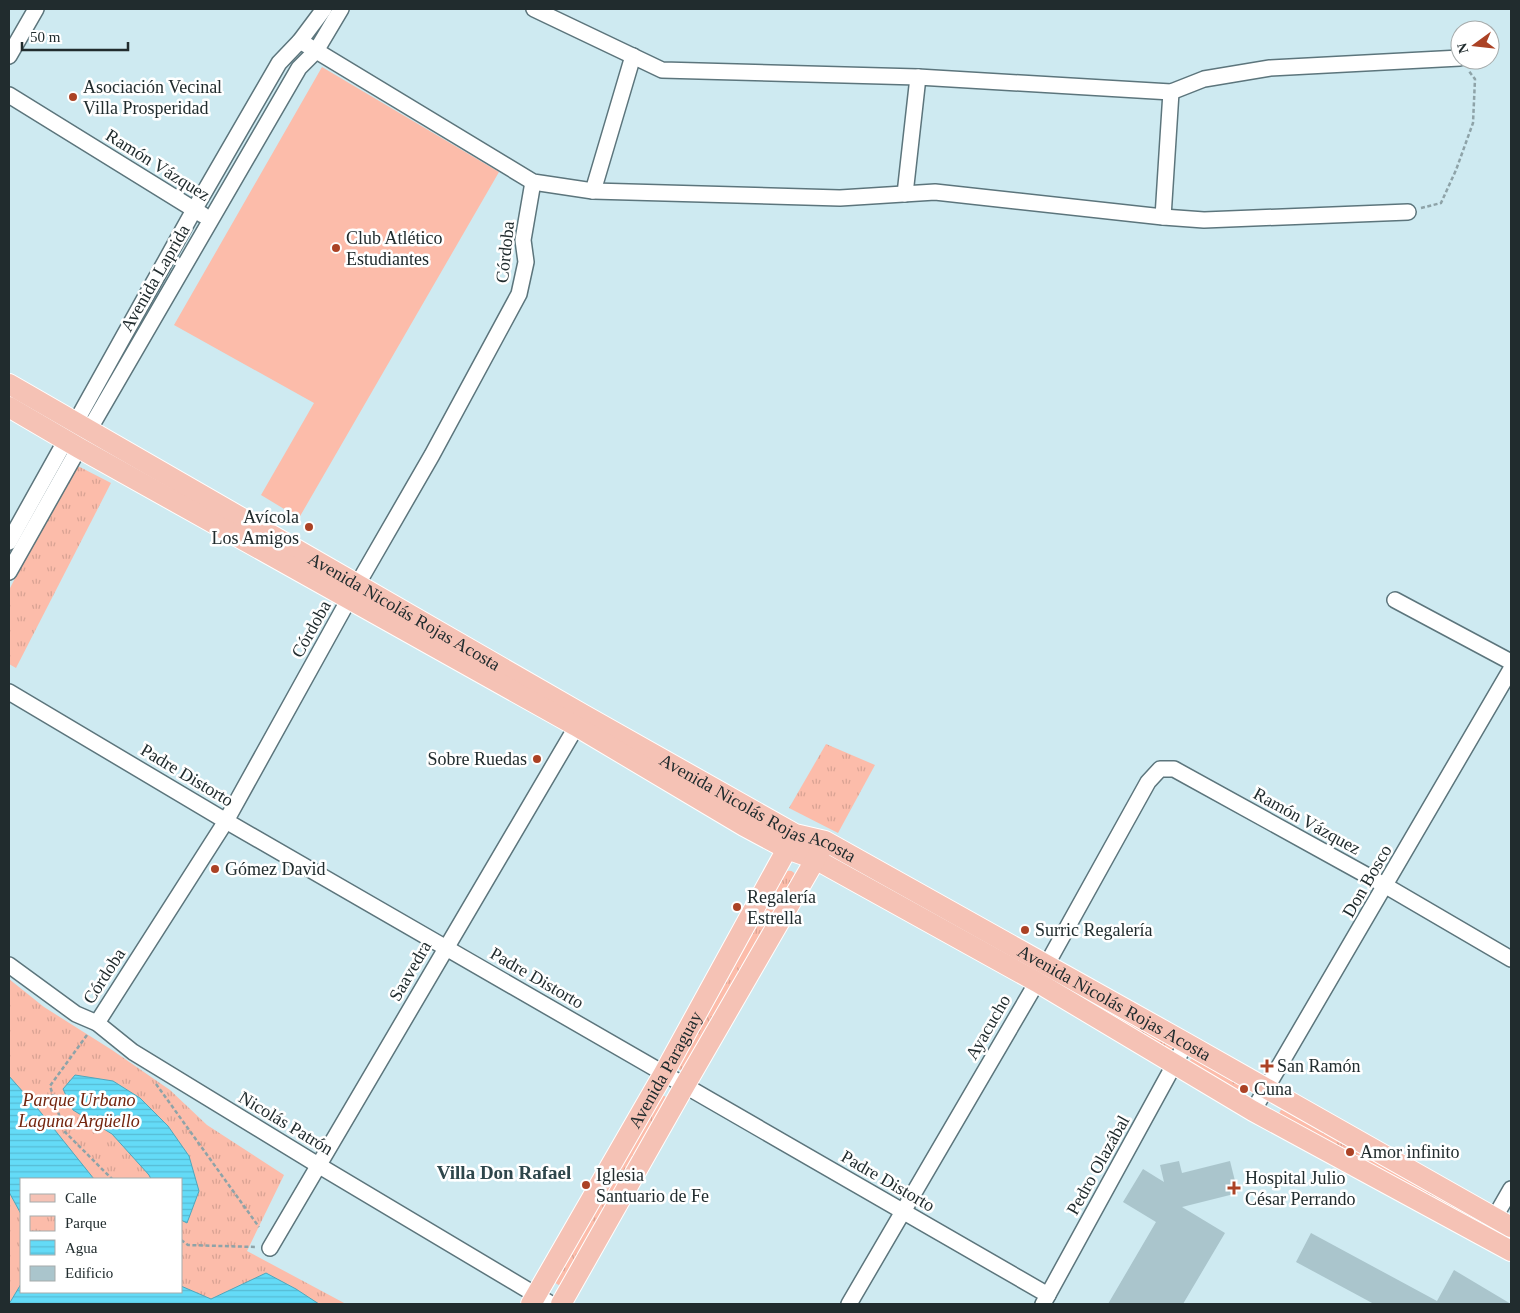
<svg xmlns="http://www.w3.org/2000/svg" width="1520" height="1313" font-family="'Times New Roman',serif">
	<defs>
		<pattern id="park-tufts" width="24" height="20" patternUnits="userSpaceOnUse" patternTransform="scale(1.25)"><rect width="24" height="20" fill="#fcbcaa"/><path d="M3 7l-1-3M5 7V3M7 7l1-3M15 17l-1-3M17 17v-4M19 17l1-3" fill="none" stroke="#d8a293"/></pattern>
		<pattern id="water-rules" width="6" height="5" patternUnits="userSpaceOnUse" patternTransform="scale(1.25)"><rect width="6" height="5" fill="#64dbf7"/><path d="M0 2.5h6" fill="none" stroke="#56bcd4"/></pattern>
	</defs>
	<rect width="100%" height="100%" fill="#ceeaf1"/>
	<polygon fill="#fcbcaa" points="322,67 499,172 299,518 261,495 314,403 174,325"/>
	<g fill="url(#park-tufts)" fill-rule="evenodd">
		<polygon points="74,464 111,483 16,668 9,664 9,590"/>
		<polygon points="826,744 875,765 838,833 789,808"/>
		<path d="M 787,871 C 792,870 794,872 796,876 L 684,1072 L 673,1066 Z"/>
		<polygon points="1051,974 1174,1046 1169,1057 1046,983"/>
		<path d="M 9,979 L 44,1007 L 112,1050 L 170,1090 L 207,1125 L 284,1175 L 247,1251 L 346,1304 L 9,1304 ZM 21,1179 L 181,1179 L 181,1292 L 21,1292 Z"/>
		<polygon points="1193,1054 1248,1087 1244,1095 1189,1063"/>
		<polygon points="661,1094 671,1100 562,1287 552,1281"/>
		<polygon points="1282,1108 1480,1216 1475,1224 1277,1117"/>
	</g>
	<g fill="url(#water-rules)" stroke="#50a6bb">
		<polygon points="75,1075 113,1081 140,1098 168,1126 189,1156 199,1191 187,1223 181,1220 181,1179 151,1179 149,1175 112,1134 73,1110 63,1089"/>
		<polygon points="9,1076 38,1109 94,1179 21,1179 21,1214 9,1192"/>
		<polygon points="266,1273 296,1289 319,1304 9,1304 21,1284 21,1292 181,1292 181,1286 211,1299"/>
	</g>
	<g fill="#aac5cc">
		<polygon points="1179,1161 1182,1173 1230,1161 1238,1193 1182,1207 1225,1233 1183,1304 1108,1304 1156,1222 1123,1202 1143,1169 1164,1182 1160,1165"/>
		<polygon points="1311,1233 1437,1301 1454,1270 1511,1304 1374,1304 1296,1262"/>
	</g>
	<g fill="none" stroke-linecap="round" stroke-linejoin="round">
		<g stroke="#5c757c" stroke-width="18">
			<g id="minor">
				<polyline points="534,9 662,70 918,77 1171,92 1204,79 1270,68 1460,58"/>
				<polyline points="300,41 533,182 593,191 840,198 935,192 1163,217 1204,220 1408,212"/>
				<polyline points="9,56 36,9"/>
				<polyline points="9,95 203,215"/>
				<polyline points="593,191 633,56"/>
				<polyline points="905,194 918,77"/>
				<polyline points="1163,217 1171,92"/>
				<polyline points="9,542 194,210 279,63 300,41 324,9"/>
				<polyline points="9,572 89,430 299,68 316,51 341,9"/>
				<polyline points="1395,600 1511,662"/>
				<polyline points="9,692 226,821 1048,1295"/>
				<polyline points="9,965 76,1014 97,1023 133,1052 318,1165 551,1304"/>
				<polyline points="97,1023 226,821 349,599 432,455 519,294 526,262 523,240 533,182"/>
				<polyline points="1253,1111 1511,669"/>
				<polyline points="1484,1236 1511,1189"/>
				<polyline points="270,1248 582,717"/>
				<polyline points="849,1304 1037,982 1148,782 1160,769 1174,769 1386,886 1511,959"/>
				<polyline points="1043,1304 1186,1043"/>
			</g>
		</g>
		<g stroke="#fff" stroke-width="22">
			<g id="major">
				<path id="s1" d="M 9,384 L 584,715 L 795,834 L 825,841 L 1186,1043 L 1511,1227"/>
				<polyline points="9,407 79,448 576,726 744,826 787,849 815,859 1037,982 1253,1111 1511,1251"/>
				<path id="s2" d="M 531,1304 L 664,1073 L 793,838"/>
				<polyline points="561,1304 685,1085 822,848"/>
			</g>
		</g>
		<g stroke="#8ea3a8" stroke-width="2.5" stroke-dasharray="4 2.5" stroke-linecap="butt">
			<polyline points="1421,208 1441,203 1456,170 1473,123 1475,79 1468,70"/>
			<polyline points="87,1035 50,1086 64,1131 112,1179"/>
			<polyline points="156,1084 259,1227"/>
			<polyline points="181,1240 188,1245 256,1247"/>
		</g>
		<use href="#minor" stroke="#fff" stroke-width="15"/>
		<use href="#major" stroke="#f5c2b5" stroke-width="20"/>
	</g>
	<g fill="#ab4225" stroke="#fff" stroke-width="2">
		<circle cx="73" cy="97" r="5"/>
		<circle cx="336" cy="248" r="5"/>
		<circle cx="309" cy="527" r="5"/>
		<circle cx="537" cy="759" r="5"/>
		<circle cx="215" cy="869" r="5"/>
		<circle cx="737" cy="907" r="5"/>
		<circle cx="1025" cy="930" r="5"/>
		<path d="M1264.5 1058.5h5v5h5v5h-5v5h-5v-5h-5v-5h5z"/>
		<circle cx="1244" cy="1089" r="5"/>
		<circle cx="1350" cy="1152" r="5"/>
		<circle cx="586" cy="1185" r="5"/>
		<path d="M1231.5 1180.5h5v5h5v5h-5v5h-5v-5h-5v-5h5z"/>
	</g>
	<g text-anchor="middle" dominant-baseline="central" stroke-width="5" stroke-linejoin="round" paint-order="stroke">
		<g font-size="18" fill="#212c2e" stroke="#fff" text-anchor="start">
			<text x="83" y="87">Asociación Vecinal<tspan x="83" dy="21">Villa Prosperidad</tspan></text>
			<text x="346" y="238">Club Atlético<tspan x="346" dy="21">Estudiantes</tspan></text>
			<text x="299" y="517" text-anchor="end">Avícola<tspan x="299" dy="21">Los Amigos</tspan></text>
			<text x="527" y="759" text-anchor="end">Sobre Ruedas</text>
			<text x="225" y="869">Gómez David</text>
			<text x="747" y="897">Regalería<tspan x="747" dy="21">Estrella</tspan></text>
			<text x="1035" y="930">Surric Regalería</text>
			<text x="1277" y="1066">San Ramón</text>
			<text x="1254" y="1089">Cuna</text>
			<text x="1360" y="1152">Amor infinito</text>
			<text x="596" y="1175">Iglesia<tspan x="596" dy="21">Santuario de Fe</tspan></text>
			<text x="1245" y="1178">Hospital Julio<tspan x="1245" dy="21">César Perrando</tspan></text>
		</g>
		<g font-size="18" fill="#212c2e" stroke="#fff">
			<text transform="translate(158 165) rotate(32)">Ramón Vázquez</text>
			<text transform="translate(505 252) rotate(-84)">Córdoba</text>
			<text transform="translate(155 278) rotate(-60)">Avenida Laprida</text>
			<text stroke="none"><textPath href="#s1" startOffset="456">Avenida Nicolás Rojas Acosta</textPath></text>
			<text transform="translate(311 629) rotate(-61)">Córdoba</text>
			<text transform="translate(187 775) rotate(31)">Padre Distorto</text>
			<text stroke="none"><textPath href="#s1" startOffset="861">Avenida Nicolás Rojas Acosta</textPath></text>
			<text transform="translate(1307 821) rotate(29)">Ramón Vázquez</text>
			<text transform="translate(1367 881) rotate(-60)">Don Bosco</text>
			<text transform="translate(410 971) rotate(-60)">Saavedra</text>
			<text transform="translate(104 976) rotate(-57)">Córdoba</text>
			<text transform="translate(537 978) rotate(30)">Padre Distorto</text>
			<text stroke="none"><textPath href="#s1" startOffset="1268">Avenida Nicolás Rojas Acosta</textPath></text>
			<text transform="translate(988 1027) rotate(-60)">Ayacucho</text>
			<text stroke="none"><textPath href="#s2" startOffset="270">Avenida Paraguay</textPath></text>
			<text transform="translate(286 1123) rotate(31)">Nicolás Patrón</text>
			<text transform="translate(1098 1165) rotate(-61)">Pedro Olazábal</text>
			<text transform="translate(888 1181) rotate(30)">Padre Distorto</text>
		</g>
		<g font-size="18" font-style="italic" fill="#73250e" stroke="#fff">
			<text x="79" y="1100">Parque Urbano<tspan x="79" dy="21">Laguna Argüello</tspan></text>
		</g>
		<g font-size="19" font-weight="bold" fill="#2e464b" stroke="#fff">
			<text x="504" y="1172">Villa Don Rafael</text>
		</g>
	</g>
	<rect width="1520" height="1313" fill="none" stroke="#212c2e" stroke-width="20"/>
	<rect x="20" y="1178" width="162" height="115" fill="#ffffff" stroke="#a6abab"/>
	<rect x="30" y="1194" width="25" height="8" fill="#f5c2b5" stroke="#a6abab"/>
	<text x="65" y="1203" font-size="15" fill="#212c2e">Calle</text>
	<rect x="30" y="1216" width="25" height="15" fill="url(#park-tufts)" stroke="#a6abab"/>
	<text x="65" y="1228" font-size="15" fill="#212c2e">Parque</text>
	<rect x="30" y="1240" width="25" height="15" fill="url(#water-rules)" stroke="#a6abab"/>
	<text x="65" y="1253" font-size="15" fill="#212c2e">Agua</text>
	<rect x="30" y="1266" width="25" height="15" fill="#aac5cc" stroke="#a6abab"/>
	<text x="65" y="1278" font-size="15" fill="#212c2e">Edificio</text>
	<g transform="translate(1475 45) rotate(255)"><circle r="24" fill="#ffffff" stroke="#a6abab"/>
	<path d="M0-4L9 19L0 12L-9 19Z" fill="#ab4225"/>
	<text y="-8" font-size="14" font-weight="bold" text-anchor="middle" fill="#212c2e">N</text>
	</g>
	<path d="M22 42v8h106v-8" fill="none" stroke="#212c2e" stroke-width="2.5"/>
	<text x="30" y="42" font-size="15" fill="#212c2e" stroke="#ffffff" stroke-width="4" paint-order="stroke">50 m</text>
</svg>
